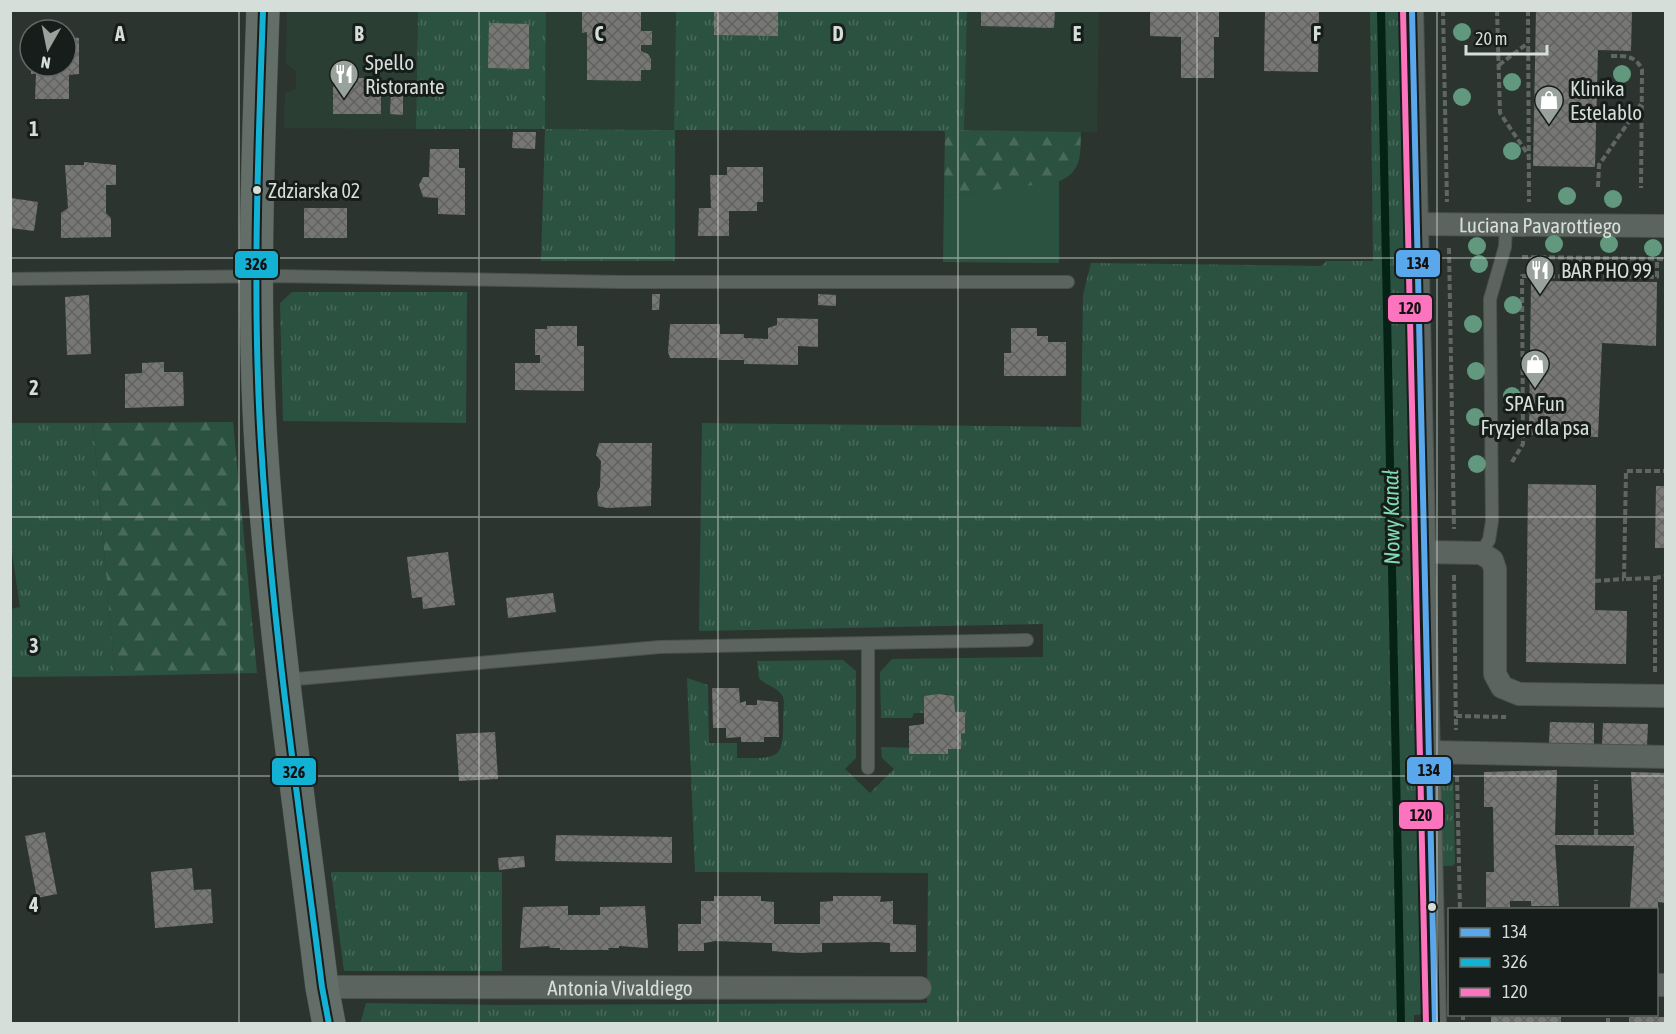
<svg xmlns="http://www.w3.org/2000/svg" width="1676" height="1034" font-family="'Asap Condensed',sans-serif">
	<defs>
		<pattern id="grass-tufts" width="24" height="20" patternUnits="userSpaceOnUse" patternTransform="scale(1.5)"><rect width="24" height="20" fill="#2b5240"/><path d="M3 7l-1-3M5 7V3M7 7l1-3M15 17l-1-3M17 17v-4M19 17l1-3" fill="none" stroke="#496a5b"/></pattern>
		<pattern id="forest-firs" width="22" height="20" patternUnits="userSpaceOnUse" patternTransform="scale(1.5)"><rect width="22" height="20" fill="#2b5240"/><path d="M5 1l3.5 6h-7zM16 11l3.5 6h-7z" fill="#496a5b"/></pattern>
		<pattern id="building-cross-hatch" width="8" height="8" patternUnits="userSpaceOnUse" patternTransform="scale(1.5)"><rect width="8" height="8" fill="#777775"/><path d="M0 0l8 8M0 8l8-8" fill="none" stroke="#616260"/></pattern>
	</defs>
	<rect width="100%" height="100%" fill="#2c3430"/>
	<g fill="#2a3e34">
		<polygon points="287,11 418,11 416,129 284,128 285,93 296,89 296,71 286,64"/>
		<polygon points="546,11 676,11 674,130 545,129"/>
		<polygon points="967,11 1099,11 1097,132 964,131"/>
	</g>
	<g fill="url(#grass-tufts)">
		<polygon points="418,11 546,11 545,129 674,130 676,11 967,11 964,131 675,130 675,261 541,261 545,129 416,129"/>
		<path d="M 1370,11 L 1399,11 L 1423,1014 L 1414,1015 L 1414,1023 L 360,1024 L 366,1003 L 500,1005 L 927,1003 L 928,873 L 695,872 L 687,678 L 708,685 L 709,743 L 737,743 L 737,758 C 779,758 784,761 783,717 C 783,710 786,699 781,694 C 776,687 765,685 759,678 L 757,661 L 843,660 L 856,671 L 856,758 L 845,769 L 870,793 L 894,769 L 882,758 L 881,747 L 961,749 L 961,734 L 965,733 L 965,712 L 955,712 L 954,697 L 946,694 L 924,696 L 924,713 L 914,713 L 912,718 L 881,718 L 880,672 L 892,659 L 1043,657 L 1043,624 L 699,631 L 702,423 L 1081,427 L 1083,295 L 1091,263 L 1321,266 L 1327,261 L 1373,261 Z"/>
		<polygon points="292,292 467,292 466,423 283,421 280,303"/>
		<polygon points="10,423 93,423 115,676 11,677 11,609 20,607 11,546"/>
		<polygon points="1453,764 1455,864 1452,866 1443,866 1440,781"/>
		<polygon points="331,872 502,872 502,971 344,971"/>
	</g>
	<g fill="url(#forest-firs)">
		<path d="M 945,130 L 1081,132 C 1080,160 1082,173 1053,184 L 944,196 Z"/>
		<polygon points="233,422 257,673 115,676 93,423"/>
	</g>
	<polygon fill="#2b5240" points="1059,182 1059,263 943,262 944,196"/>
	<g fill="none" stroke-linecap="round" stroke-linejoin="round">
		<polyline stroke="#042216" stroke-width="8" points="1381,10 1401,1024"/>
	</g>
	<g fill="url(#building-cross-hatch)">
		<polygon points="582,10 641,10 641,31 652,31 652,45 641,45 641,51 648,54 651,59 651,70 641,70 641,81 587,80 587,32 582,33"/>
		<polygon points="714,10 778,10 778,36 714,35"/>
		<polygon points="981,10 1055,10 1054,28 981,26"/>
		<polygon points="1150,10 1219,10 1219,37 1214,37 1214,78 1181,78 1181,37 1150,36"/>
		<polygon points="1265,10 1319,10 1318,72 1264,71"/>
		<polygon points="1536,10 1632,10 1631,51 1598,50 1595,167 1533,166"/>
		<polygon points="489,23 529,24 529,69 488,68"/>
		<rect x="37" y="26" width="30" height="4"/>
		<polygon points="66,37 79,38 79,74 69,75 69,99 35,99 36,74 31,74 31,66 66,66"/>
		<polygon points="341,78 381,78 381,114 333,114 333,86 341,86"/>
		<polygon points="391,90 403,90 403,115 390,114"/>
		<polygon points="513,132 536,132 535,149 512,148"/>
		<polygon points="430,149 459,149 459,168 465,168 465,215 438,214 438,198 423,197 419,185 423,177 429,177"/>
		<polygon points="84,162 116,165 116,185 106,185 106,213 111,218 111,237 61,238 61,213 68,208 65,165 84,165"/>
		<polygon points="727,167 763,167 763,202 757,202 757,211 729,211 729,236 698,236 699,208 711,208 710,175 727,175"/>
		<polygon points="11,198 38,202 34,231 10,228"/>
		<rect x="304" y="208" width="43" height="30"/>
		<polygon points="1531,281 1657,282 1656,346 1602,343 1598,437 1529,435"/>
		<polygon points="652,294 660,294 659,310 652,310"/>
		<polygon points="818,294 836,295 836,306 818,305"/>
		<polygon points="89,295 91,354 67,355 65,297"/>
		<polygon points="777,318 818,319 818,347 798,346 798,365 744,364 744,360 718,360 719,358 670,358 668,352 670,324 720,324 720,334 744,334 744,338 768,339 768,328 777,325"/>
		<polygon points="547,326 577,326 577,346 584,346 584,391 515,390 515,363 540,363 540,355 535,355 535,329 547,329"/>
		<polygon points="1011,328 1037,328 1037,336 1048,336 1048,342 1066,342 1066,376 1004,376 1004,353 1011,353"/>
		<polygon points="164,362 164,372 183,372 184,406 125,408 125,374 142,373 142,363"/>
		<polygon points="599,443 652,443 651,506 607,508 598,506 597,493 600,487 601,461 596,455"/>
		<polygon points="1528,484 1596,485 1595,610 1627,611 1626,664 1526,662"/>
		<polygon points="1656,486 1666,486 1666,548 1655,548"/>
		<polygon points="448,552 455,605 423,609 422,597 412,598 407,557"/>
		<polygon points="553,593 556,612 508,618 506,598"/>
		<polygon points="712,688 739,688 740,703 746,701 746,705 757,705 757,700 778,702 779,737 764,737 764,742 741,742 741,737 726,738 726,728 713,728"/>
		<polygon points="939,694 954,696 955,712 965,712 965,733 961,734 961,749 948,749 948,754 909,754 909,726 924,724 924,696"/>
		<polygon points="1550,722 1594,723 1594,745 1549,744"/>
		<polygon points="1603,723 1648,724 1647,746 1602,745"/>
		<polygon points="495,732 498,779 459,781 456,734"/>
		<polygon points="1557,770 1555,835 1634,835 1631,772 1666,773 1666,903 1658,902 1658,908 1630,908 1634,846 1555,845 1559,906 1531,906 1531,901 1510,901 1510,907 1486,907 1486,872 1494,872 1493,807 1484,807 1484,772"/>
		<polygon points="45,832 57,894 37,898 25,836"/>
		<polygon points="556,835 672,837 672,863 555,861"/>
		<polygon points="524,856 525,867 499,870 498,858"/>
		<polygon points="192,868 194,890 211,889 213,923 155,928 151,872"/>
		<polygon points="714,896 761,896 761,901 774,902 774,924 820,924 820,902 833,901 833,896 881,896 880,902 893,901 893,924 916,925 916,952 890,952 890,943 878,942 822,943 822,952 799,953 772,951 772,943 716,941 704,943 704,951 678,951 678,924 701,924 701,901 714,901"/>
		<polygon points="568,906 568,915 600,915 600,907 645,906 648,948 619,946 619,948 608,948 609,950 560,950 560,948 550,948 549,946 520,948 523,907"/>
		<polygon points="1491,1016 1561,1017 1561,1024 1491,1024"/>
		<rect x="1629" y="1017" width="37" height="7"/>
	</g>
	<g fill="none" stroke-linecap="round" stroke-linejoin="round">
		<g stroke="#4b524e" stroke-width="14">
			<g id="lane">
				<polyline points="10,279 275,276 622,282 1068,282"/>
				<polyline points="1481,553 1489,540 1492,521 1490,299 1505,247 1506,225"/>
				<polyline points="285,680 660,647 1027,640"/>
				<polyline points="868,768 868,644"/>
			</g>
		</g>
		<g stroke="#4b524e" stroke-width="24">
			<g id="street">
				<polyline points="1412,10 1435,1024"/>
				<path id="s1" d="M 1416,224 L 1666,226"/>
				<polyline points="1423,552 1481,553 1492,560 1495,569 1495,674 1502,687 1519,694 1666,696"/>
				<polyline points="1427,752 1666,757"/>
				<polyline points="1656,985 1666,985"/>
				<path id="s2" d="M 322,987 L 920,988"/>
			</g>
		</g>
		<g stroke="#4b524e" stroke-width="34">
			<path id="secondary" d="M 263,10 C 258,154 252,300 261,444 C 273,626 300,807 322,987 L 329,1024"/>
		</g>
		<g stroke="#606763" stroke-width="4" stroke-dasharray="6 3" stroke-linecap="butt">
			<polyline points="1443,10 1447,202"/>
			<polyline points="1497,10 1500,113 1529,156"/>
			<polyline points="1528,10 1529,202"/>
			<path d="M 1611,56 C 1625,56 1636,55 1642,70 L 1641,188"/>
			<polyline points="1499,65 1528,43"/>
			<polyline points="1598,187 1599,165 1641,104"/>
			<polyline points="1449,248 1454,529"/>
			<polyline points="1522,257 1666,259"/>
			<polyline points="1579,258 1589,281"/>
			<polyline points="1512,462 1523,444 1522,276 1657,277 1657,259"/>
			<polyline points="1454,575 1456,730"/>
			<polyline points="1655,578 1666,576"/>
			<polyline points="1595,581 1624,579"/>
			<polyline points="1655,672 1655,578 1624,579 1626,471 1666,471"/>
			<polyline points="1456,716 1506,717"/>
			<polyline points="1457,776 1460,910"/>
			<polyline points="1596,835 1596,780"/>
			<polyline points="1463,1014 1463,1024"/>
			<polyline points="1608,1024 1608,1014"/>
		</g>
		<use href="#lane" stroke="#5c6460" stroke-width="12"/>
		<use href="#street" stroke="#5c6460" stroke-width="22"/>
		<use href="#secondary" stroke="#646e69" stroke-width="33"/>
		<g stroke="#171d1a" stroke-width="10">
			<polyline id="bus-1" points="1412,10 1435,1024"/>
		</g>
		<g stroke="#171d1a" stroke-width="10">
			<path id="bus-2" d="M 263,10 C 258,155 252,299 261,444 C 272,626 299,806 322,987 L 329,1024"/>
		</g>
		<g stroke="#171d1a" stroke-width="10">
			<polyline id="bus-3" points="1403,10 1426,1024"/>
		</g>
		<use href="#bus-1" stroke="#5aa8eb" stroke-width="6"/>
		<use href="#bus-2" stroke="#13b2d5" stroke-width="6"/>
		<use href="#bus-3" stroke="#fc73be" stroke-width="6"/>
	</g>
	<g fill="#61987e">
		<circle cx="1462" cy="32" r="9"/>
		<circle cx="1622" cy="74" r="9"/>
		<circle cx="1512" cy="82" r="9"/>
		<circle cx="1462" cy="97" r="9"/>
		<circle cx="1512" cy="151" r="9"/>
		<circle cx="1567" cy="196" r="9"/>
		<circle cx="1613" cy="199" r="9"/>
		<circle cx="1554" cy="244" r="9"/>
		<circle cx="1609" cy="244" r="9"/>
		<circle cx="1477" cy="246" r="9"/>
		<circle cx="1653" cy="248" r="9"/>
		<circle cx="1479" cy="264" r="9"/>
		<circle cx="1513" cy="305" r="9"/>
		<circle cx="1473" cy="324" r="9"/>
		<circle cx="1476" cy="371" r="9"/>
		<circle cx="1512" cy="396" r="9"/>
		<circle cx="1475" cy="417" r="9"/>
		<circle cx="1477" cy="464" r="9"/>
	</g>
	<path fill="none" stroke="#d5ded9" stroke-width="1.5" stroke-opacity="0.55" d="M 239,10 L 239,1024M 479,10 L 479,1024M 718,10 L 718,1024M 958,10 L 958,1024M 1197,10 L 1197,1024M 1437,10 L 1437,1024M 10,258 L 1666,258M 10,517 L 1666,517M 10,776 L 1666,776"/>
	<defs>
		<g id="restaurant-pin" transform="scale(1.5)"><path d="M0 17L-7.5 6A9.5 9.5 0 1 1 7.5 6Z" fill="#9aa29e" stroke="#171d1a"/><path d="M-5-6h1v4h1v-4h1v4h1v-4h1v5L-1.5 .5V6h-2V.5L-5-1ZM5-6V6H3V1.5H1.5Q1.5-4 5-6Z" fill="#fff"/></g>
		<g id="shop-pin" transform="scale(1.5)"><path d="M0 17L-7.5 6A9.5 9.5 0 1 1 7.5 6Z" fill="#9aa29e" stroke="#171d1a"/><path d="M-5-2.5h2.3a2.7 3.5 0 0 1 5.4 0H5L5.5 6h-11ZM-1.5-2.5h3a1.5 2.3 0 0 0-3 0Z" fill="#fff"/></g>
	</defs>
	<g fill-rule="evenodd">
		<use href="#restaurant-pin" x="344" y="74"/>
		<use href="#shop-pin" x="1549" y="100"/>
		<use href="#restaurant-pin" x="1540" y="270"/>
		<use href="#shop-pin" x="1535" y="364"/>
	</g>
	<g fill="#d5ded9" stroke="#171d1a" stroke-width="2">
		<circle cx="257" cy="190" r="5"/>
		<circle cx="1432" cy="907" r="5"/>
	</g>
	<g text-anchor="middle" dominant-baseline="central" stroke-width="6" stroke-linejoin="round" paint-order="stroke">
		<g font-size="20" fill="#d5ded9" stroke="#171d1a" text-anchor="start">
			<text x="268" y="190">Zdziarska 02</text>
		</g>
		<g font-size="21" fill="#d5ded9" stroke="#171d1a" text-anchor="start">
			<text x="365" y="62">Spello<tspan x="365" dy="24">Ristorante</tspan></text>
			<text x="1570" y="88">Klinika<tspan x="1570" dy="24">Estelablo</tspan></text>
			<text x="1561" y="270">BAR PHO 99</text>
			<text x="1535" y="403" text-anchor="middle">SPA Fun<tspan x="1535" dy="24">Fryzjer dla psa</tspan></text>
		</g>
		<g font-size="21" fill="#d5ded9" stroke="#171d1a">
			<text stroke="none"><textPath href="#s1" startOffset="124">Luciana Pavarottiego</textPath></text>
			<text stroke="none"><textPath href="#s2" startOffset="298">Antonia Vivaldiego</textPath></text>
		</g>
		<g font-size="22" font-style="italic" fill="#7fdbb0" stroke="#171d1a">
			<text transform="translate(1391 517) rotate(-91)">Nowy Kanał</text>
		</g>
	</g>
	<g font-size="20" text-anchor="middle" font-weight="bold" fill="#d5ded9" stroke="#171d1a" stroke-width="6" stroke-linejoin="round" paint-order="stroke">
		<text x="120" y="41">A</text>
		<text x="359" y="41">B</text>
		<text x="599" y="41">C</text>
		<text x="838" y="41">D</text>
		<text x="1077" y="41">E</text>
		<text x="1317" y="41">F</text>
		<text x="34" y="136">1</text>
		<text x="34" y="395">2</text>
		<text x="34" y="653">3</text>
		<text x="34" y="912">4</text>
	</g>
	<g stroke="#171d1a" stroke-width="2">
		<rect x="1395" y="249" width="46" height="29" rx="6" fill="#5aa8eb"/>
		<rect x="234" y="250" width="45" height="29" rx="6" fill="#13b2d5"/>
		<rect x="1387" y="294" width="46" height="29" rx="6" fill="#fc73be"/>
		<rect x="1406" y="756" width="46" height="29" rx="6" fill="#5aa8eb"/>
		<rect x="271" y="757" width="46" height="29" rx="6" fill="#13b2d5"/>
		<rect x="1398" y="801" width="46" height="29" rx="6" fill="#fc73be"/>
	</g>
	<g font-size="16" text-anchor="middle" font-weight="bold" fill="#111">
		<text x="1418" y="269">134</text>
		<text x="256" y="270">326</text>
		<text x="1410" y="314">120</text>
		<text x="1429" y="776">134</text>
		<text x="294" y="778">326</text>
		<text x="1421" y="821">120</text>
	</g>
	<rect width="1676" height="1034" fill="none" stroke="#d5ded9" stroke-width="24"/>
	<rect x="1448" y="908" width="210" height="108" fill="#171d1a" stroke="#636a66" stroke-width="1.5"/>
	<rect x="1460" y="928" width="30" height="9" fill="#5aa8eb" stroke="#636a66" stroke-width="1.5"/>
	<text x="1502" y="938" font-size="18" fill="#d5ded9">134</text>
	<rect x="1460" y="958" width="30" height="9" fill="#13b2d5" stroke="#636a66" stroke-width="1.5"/>
	<text x="1502" y="968" font-size="18" fill="#d5ded9">326</text>
	<rect x="1460" y="988" width="30" height="9" fill="#fc73be" stroke="#636a66" stroke-width="1.5"/>
	<text x="1502" y="998" font-size="18" fill="#d5ded9">120</text>
	<g transform="translate(48 48) rotate(189)"><circle r="28" fill="#171d1a" stroke="#636a66" stroke-width="1.5"/>
	<path d="M0-4.5L10 22L0 15L-10 22Z" fill="#9aa29e"/>
	<text y="-9" font-size="16" font-weight="bold" text-anchor="middle" fill="#d5ded9">N</text>
	</g>
	<path d="M1466 45v9h81v-9" fill="none" stroke="#d5ded9" stroke-width="3"/>
	<text x="1475" y="45" font-size="18" fill="#d5ded9" stroke="#171d1a" stroke-width="4.5" paint-order="stroke">20 m</text>
</svg>
